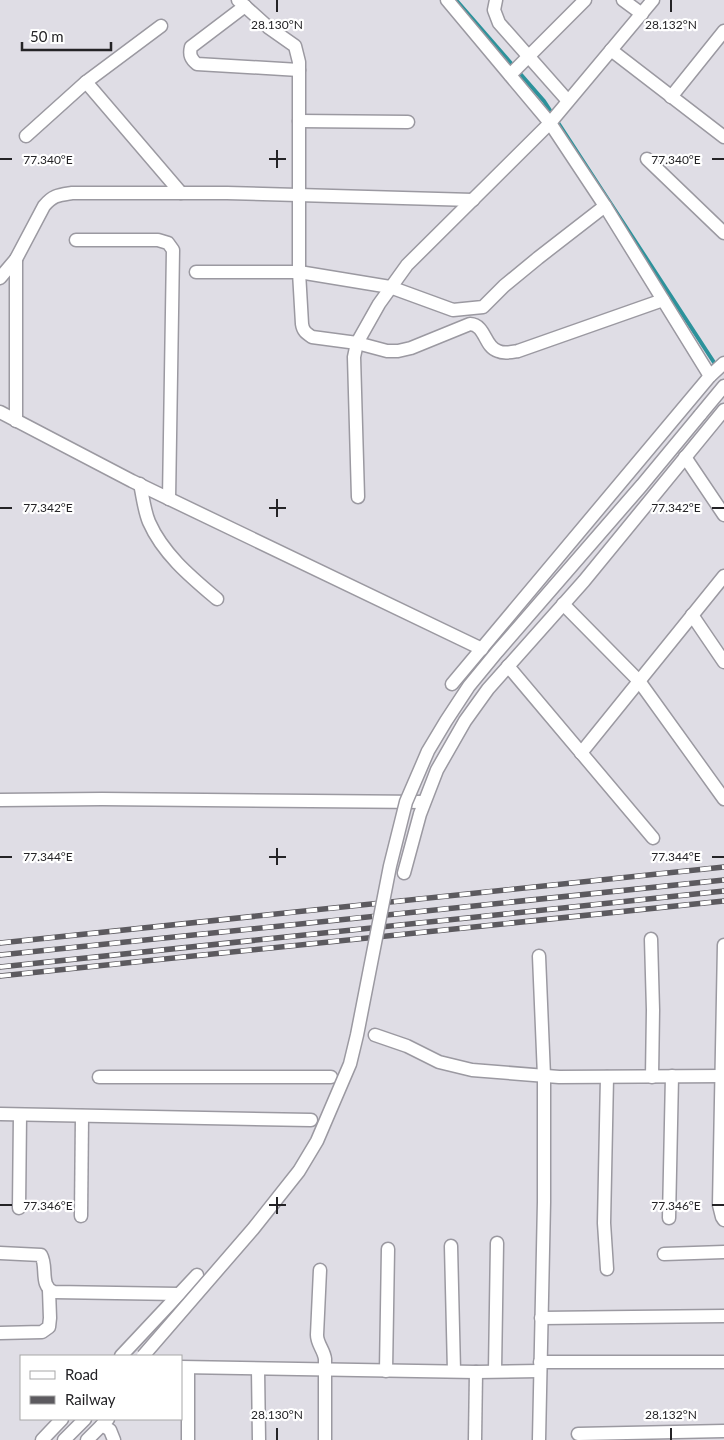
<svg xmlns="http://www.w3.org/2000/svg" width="724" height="1440" font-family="Lato,sans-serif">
	<rect width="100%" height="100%" fill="#dfdde5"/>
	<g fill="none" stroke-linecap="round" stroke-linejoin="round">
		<polyline stroke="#2c929b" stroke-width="4" points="456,0 544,101 717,367"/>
		<g stroke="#9b99a1" stroke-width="15">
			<g id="minor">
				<path d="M 238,0 L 268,27 L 295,46 L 299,62 L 299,272 L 302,324 C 303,331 306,333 312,337 L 357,343 L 387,351 L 398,351 L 411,348 L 470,324 C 486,325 484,347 498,351 C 504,354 512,352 518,351 L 663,300"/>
				<polyline points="447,0 550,123 605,206 710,376"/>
				<polyline points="496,0 494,10 499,23 568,101"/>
				<polyline points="623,0 642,14"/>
				<path d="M 245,6 L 191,47 C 189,55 191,59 197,64 L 299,70"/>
				<polyline points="611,50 724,137"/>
				<polyline points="510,75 585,0"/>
				<polyline points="86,82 181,193"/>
				<polyline points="671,97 724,31"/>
				<polyline points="299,121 408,122"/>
				<polyline points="26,136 86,82 161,26"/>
				<polyline points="647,159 724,233"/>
				<polyline points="76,240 158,240 168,243 173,250 169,499"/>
				<polyline points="16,259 16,421"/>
				<polyline points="196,272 299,272 390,287 453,310 483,307 504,286 538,258 605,206"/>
				<path d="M 0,278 L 16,259 L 44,206 C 53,195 59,195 72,193 L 227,193 L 473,200"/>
				<polyline points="0,412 132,481 482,649"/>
				<polyline points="700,415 724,386"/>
				<polyline points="685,457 724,515"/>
				<path d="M 140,484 C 143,497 144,510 149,522 C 163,554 191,577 217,599"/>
				<polyline points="358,497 354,357 357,343 379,304 407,265 550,123 653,0"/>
				<polyline points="563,604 639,681 724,799"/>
				<polyline points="692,615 724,662"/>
				<polyline points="508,666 653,838"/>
				<polyline points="452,684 710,376 724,363"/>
				<polyline points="581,753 724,576"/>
				<polyline points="0,800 102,799 424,802"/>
				<polyline points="404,873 420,814 437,770 465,721 488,689 584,581 724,410"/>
				<polyline points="651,939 653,1010 652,1077"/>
				<polyline points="724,945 719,1205 722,1217 724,1220"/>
				<polyline points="375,1035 407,1046 439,1062 472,1070 559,1077 724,1076"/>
				<polyline points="99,1077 331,1077"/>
				<polyline points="0,1114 311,1120"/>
				<polyline points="19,1208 20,1115"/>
				<polyline points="81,1216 82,1116"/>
				<polyline points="669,1218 672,1076"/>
				<polyline points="451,1246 454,1371"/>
				<path d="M 0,1253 L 41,1255 C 48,1267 39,1286 54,1292 L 179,1294"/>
				<polyline points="664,1254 724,1252"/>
				<polyline points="607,1269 604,1223 607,1077"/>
				<path d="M 320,1270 L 317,1335 C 317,1344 324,1350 325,1359 L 325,1440"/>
				<polyline points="541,1318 724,1316"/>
				<polyline points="0,1333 42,1332 49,1327 50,1318 49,1290"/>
				<polyline points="121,1356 197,1275"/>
				<polyline points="540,1362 724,1362"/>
				<polyline points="181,1367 476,1372 540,1371"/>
				<polyline points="188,1368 188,1440"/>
				<polyline points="258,1369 259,1440"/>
				<polyline points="386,1371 388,1249"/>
				<polyline points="495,1371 497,1243"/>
				<polyline points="102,1425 110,1430 114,1440"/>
				<polyline points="578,1434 724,1431"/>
				<polyline points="42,1440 62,1419"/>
				<polyline points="64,1440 85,1419"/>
				<polyline points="87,1440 108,1419"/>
				<polyline points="475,1440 476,1372"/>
				<polyline points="539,1440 544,1202 544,1076 539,956"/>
			</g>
		</g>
		<use href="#minor" stroke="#fff" stroke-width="12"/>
		<g stroke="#5c5a5f" stroke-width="5.5">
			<g id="rail">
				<polyline points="0,943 724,867"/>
				<polyline points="0,955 724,880"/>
				<polyline points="0,967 724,891"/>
				<polyline points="0,976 724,901"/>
			</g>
		</g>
		<use href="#rail" stroke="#fff" stroke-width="4" stroke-dasharray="11" stroke-linecap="butt"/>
		<g stroke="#9b99a1" stroke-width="15" stroke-linecap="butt">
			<polyline id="minor-bridge" points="143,1356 253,1229 299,1171 317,1141 350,1064 357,1035 390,866 406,802 428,751 446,721 469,686 497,652 642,485 700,415"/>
		</g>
		<use href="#minor-bridge" stroke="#fff" stroke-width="12"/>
	</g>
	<path fill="none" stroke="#242326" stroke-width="2" d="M 277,0 L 277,12M 671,0 L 671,12M 277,150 L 277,168M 0,159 L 12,159M 269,159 L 286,159M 712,159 L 724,159M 277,499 L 277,517M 0,508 L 12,508M 269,508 L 286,508M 712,508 L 724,508M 277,848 L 277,865M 0,857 L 12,857M 269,857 L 286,857M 712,857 L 724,857M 277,1197 L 277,1214M 0,1205 L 12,1205M 269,1205 L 286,1205M 712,1205 L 724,1205M 277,1428 L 277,1440M 671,1428 L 671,1440"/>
	<g font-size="12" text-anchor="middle" fill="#242326" stroke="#fff" stroke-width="4.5" stroke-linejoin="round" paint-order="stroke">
		<text x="277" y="29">28.130°N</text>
		<text x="671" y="29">28.132°N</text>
		<text x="676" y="164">77.340°E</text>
		<text x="48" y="164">77.340°E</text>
		<text x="48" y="512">77.342°E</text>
		<text x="676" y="512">77.342°E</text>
		<text x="676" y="861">77.344°E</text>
		<text x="48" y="861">77.344°E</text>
		<text x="48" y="1210">77.346°E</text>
		<text x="676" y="1210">77.346°E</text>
		<text x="277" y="1419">28.130°N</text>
		<text x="671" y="1419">28.132°N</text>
	</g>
	<rect x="20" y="1355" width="162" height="65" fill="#ffffff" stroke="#a7a7a8"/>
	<rect x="30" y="1371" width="25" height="8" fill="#ffffff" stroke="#a7a7a8"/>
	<text x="65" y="1380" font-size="15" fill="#242326">Road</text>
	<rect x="30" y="1396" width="25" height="8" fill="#5c5a5f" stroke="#a7a7a8"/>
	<text x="65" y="1405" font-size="15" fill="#242326">Railway</text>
	<path d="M22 42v8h89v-8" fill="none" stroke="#242326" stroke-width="2.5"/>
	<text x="30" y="42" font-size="15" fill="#242326" stroke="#ffffff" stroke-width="4" paint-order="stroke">50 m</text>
</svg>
